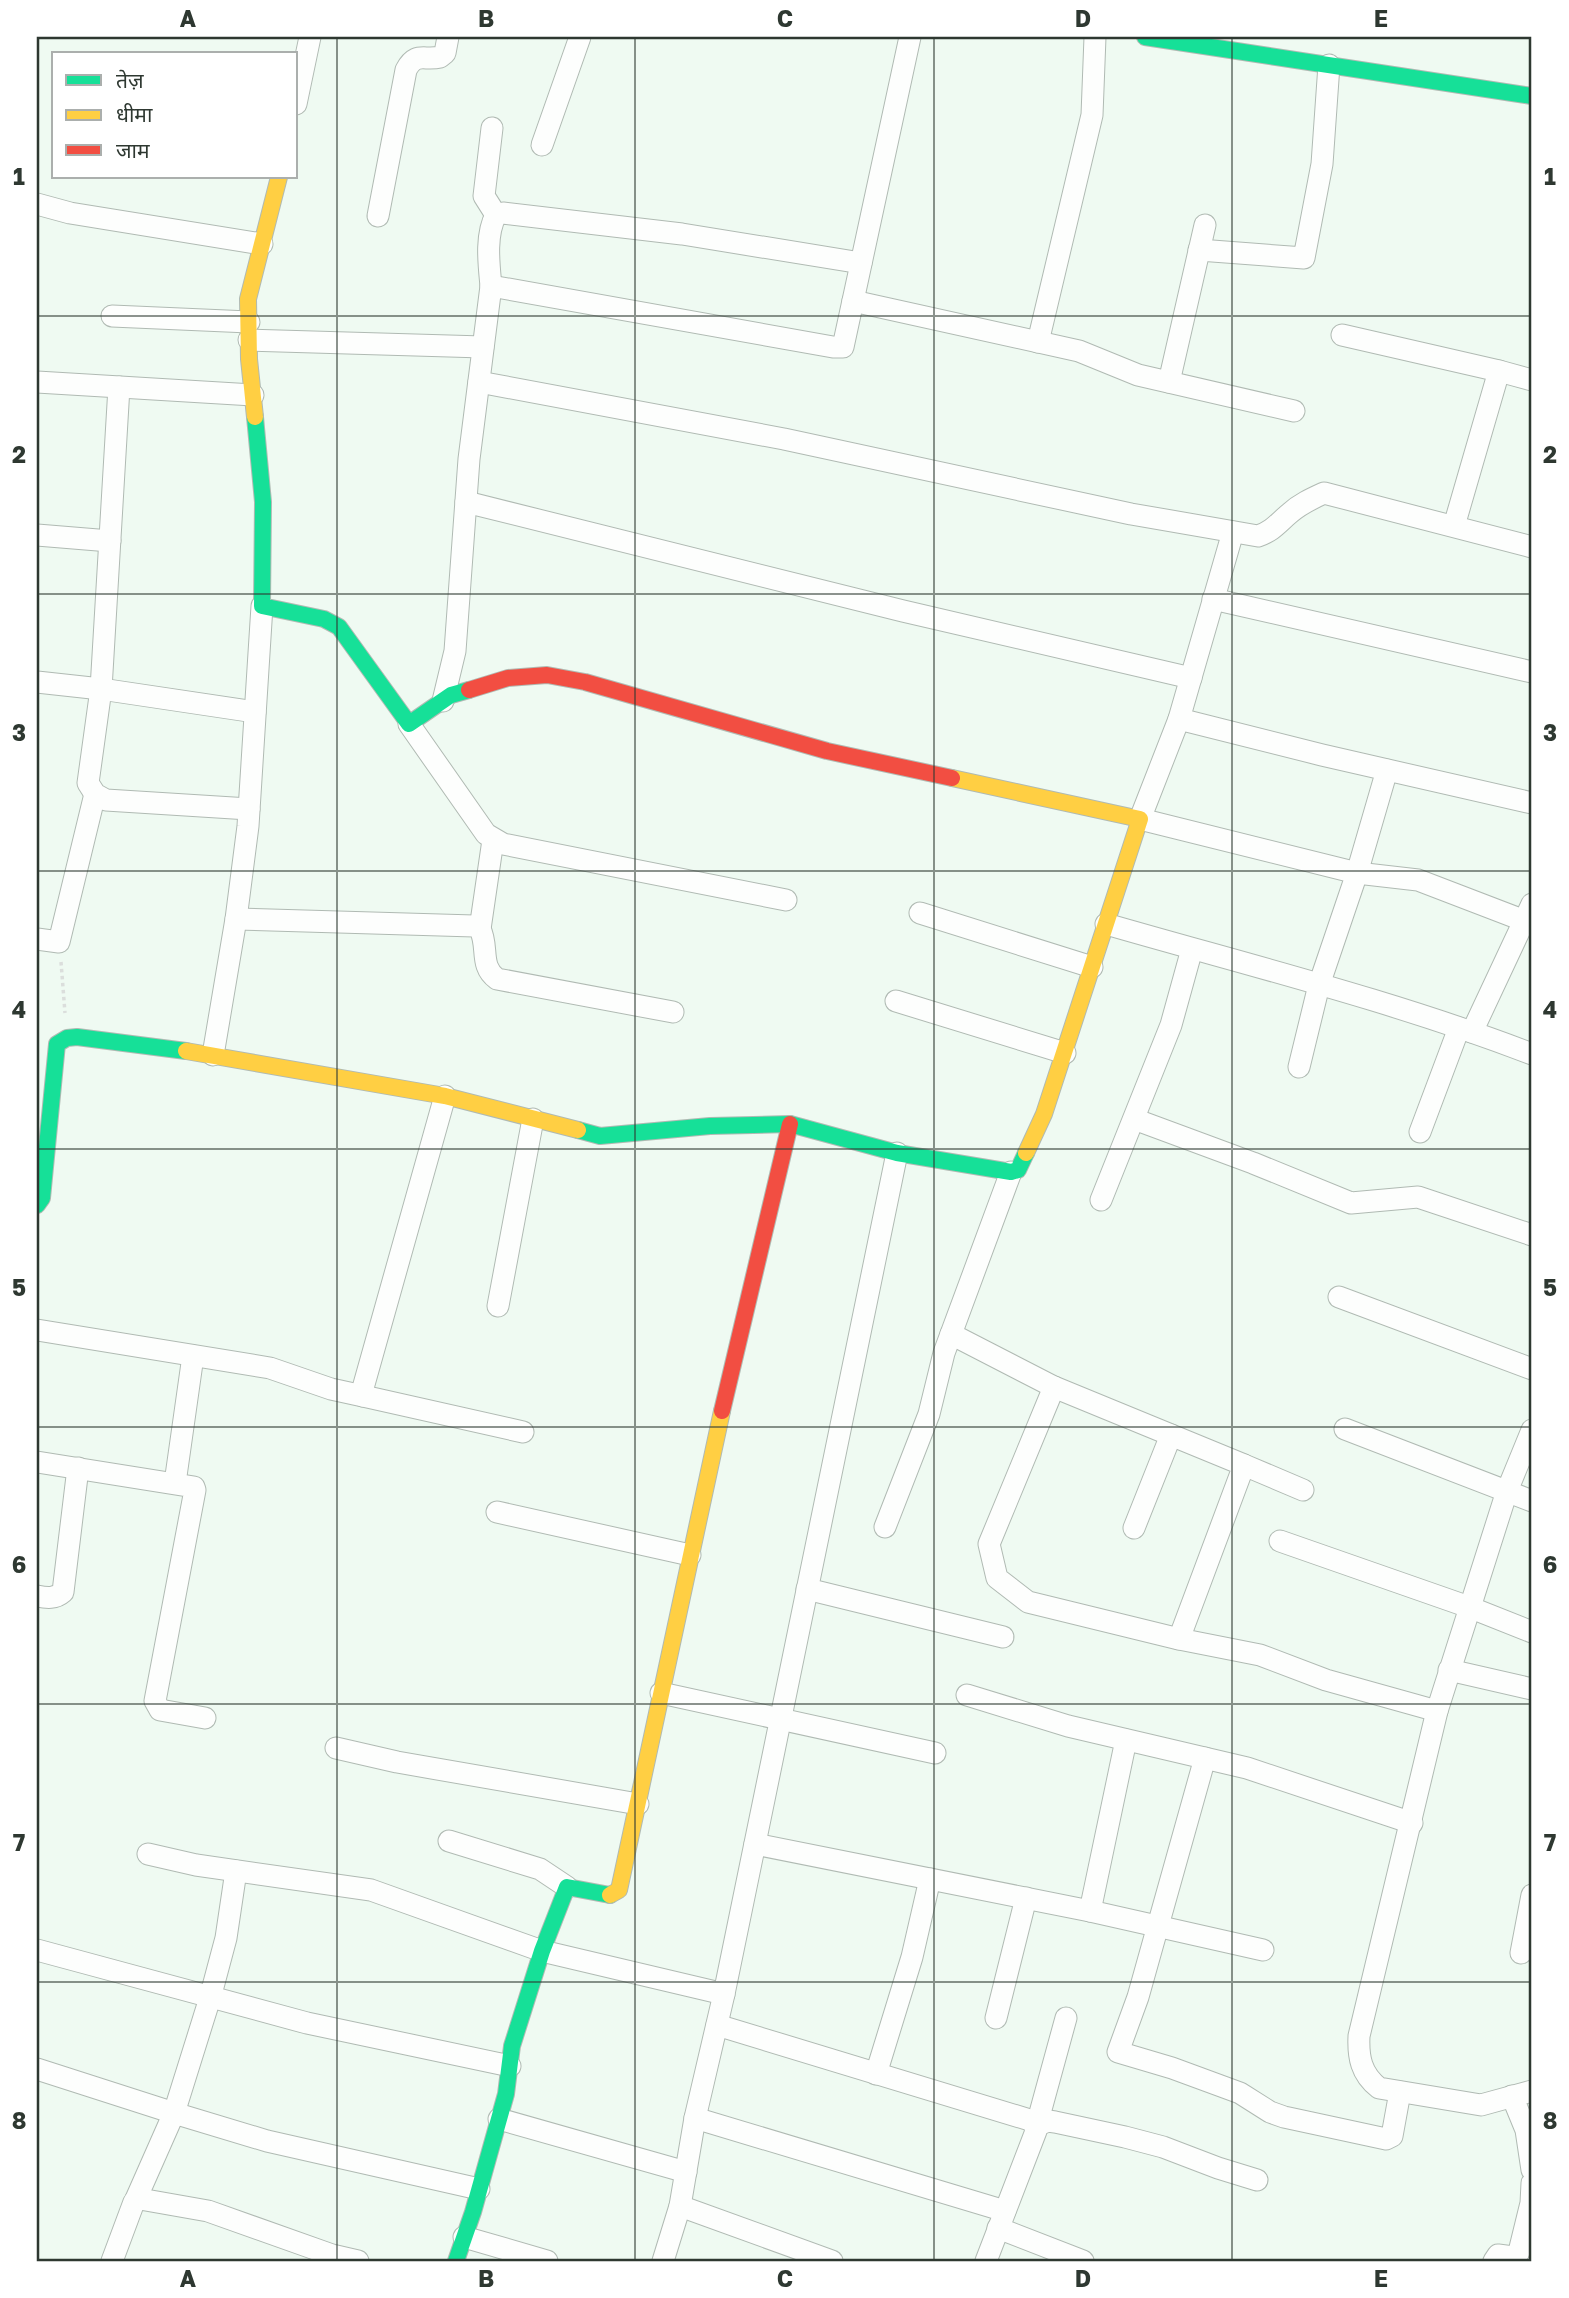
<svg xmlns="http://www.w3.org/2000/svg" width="1569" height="2298" font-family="'Golos Text','Noto Sans Devanagari',sans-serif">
	<rect width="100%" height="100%" fill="#effaf2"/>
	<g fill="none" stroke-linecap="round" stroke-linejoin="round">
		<g stroke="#b0bab3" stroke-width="23">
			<g id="street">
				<polyline points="296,104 310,37"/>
				<polyline points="492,128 484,196 496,215"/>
				<polyline points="542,145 580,37"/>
				<polyline points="37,204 70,213 262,244"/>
				<path d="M 378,216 L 406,70 C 416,51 424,61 440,57 L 445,53 L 448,37"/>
				<polyline points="1199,250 1304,258 1322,164 1329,65"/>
				<path d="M 491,286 C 489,265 485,235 496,215 L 503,213 L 682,234 L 861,263"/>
				<polyline points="853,301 1079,351 1138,375 1294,411"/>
				<polyline points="112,316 249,322"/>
				<polyline points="1342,335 1499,371 1532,380"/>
				<polyline points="249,340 483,347"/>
				<polyline points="1038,342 1092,115 1095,37"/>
				<polyline points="37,382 253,395"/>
				<path d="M 479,382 L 784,439 L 1131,514 L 1258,536 C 1273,531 1278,523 1290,513 C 1300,504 1311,499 1324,493 L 1532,547"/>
				<polyline points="1169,382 1205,225"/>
				<polyline points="119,387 101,689 88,783 95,794 106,800 249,809"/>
				<polyline points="466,502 903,611 1191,678"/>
				<polyline points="1454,526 1499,371"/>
				<polyline points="1233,532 1179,719 1322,755 1532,803"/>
				<polyline points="37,535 110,541"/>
				<polyline points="1213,599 1532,672"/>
				<polyline points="37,682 101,689 255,712"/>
				<polyline points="443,701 455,651 469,459 491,286 833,347 843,347 910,37"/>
				<polyline points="1179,719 1140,819 1357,873 1418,880 1525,921"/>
				<polyline points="409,724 486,834 503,844 786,900"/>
				<polyline points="920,913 1092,967"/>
				<path d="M 236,919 L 474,926 L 480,929 C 489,947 479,966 497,979 L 673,1012"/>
				<path d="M 1106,924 C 1248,965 1394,1001 1532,1054"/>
				<polyline points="480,929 493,840"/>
				<polyline points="37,939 59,942 95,794"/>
				<polyline points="896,1001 1065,1053"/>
				<polyline points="1472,1032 1532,904"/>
				<polyline points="213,1055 236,919 248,826 262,606"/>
				<polyline points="1299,1067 1319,985 1357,873 1387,770"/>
				<polyline points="445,1096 363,1388 363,1396 523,1432"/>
				<polyline points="1134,1119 1253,1163 1351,1203 1418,1197 1532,1235"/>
				<polyline points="1420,1132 1459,1028"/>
				<polyline points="1101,1200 1171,1025 1192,949"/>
				<polyline points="1339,1297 1532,1369"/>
				<polyline points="498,1306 533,1119"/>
				<polyline points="37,1330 270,1368 331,1389 363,1396"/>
				<polyline points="951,1334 1054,1387 1244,1465 1179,1639"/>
				<polyline points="1054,1387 989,1544 997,1578 1028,1602 1179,1639 1260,1655 1326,1680 1437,1711"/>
				<polyline points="1345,1429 1532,1501"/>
				<path d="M 1532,1430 L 1507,1491 L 1437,1711 L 1359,2036 C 1358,2057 1361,2074 1379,2088 L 1481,2105 L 1532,2091"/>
				<polyline points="37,1462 194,1487 195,1490 155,1701 160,1710 205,1718"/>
				<polyline points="1244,1465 1303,1490"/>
				<polyline points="175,1483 193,1356"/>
				<polyline points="497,1512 690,1555"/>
				<polyline points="885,1527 929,1414 944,1353 1011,1172"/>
				<polyline points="1134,1528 1171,1435"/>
				<polyline points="1280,1541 1469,1607 1532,1632"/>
				<polyline points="807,1589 1003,1637"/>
				<path d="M 37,1596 C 47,1598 55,1599 63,1592 L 78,1468"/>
				<polyline points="1449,1670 1532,1689"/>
				<polyline points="661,1693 935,1753"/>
				<polyline points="967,1695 1068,1726 1247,1768 1412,1823"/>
				<polyline points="336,1748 397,1762 638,1804"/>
				<polyline points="1205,1758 1138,1997 1118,2052 1172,2068 1240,2093 1270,2112 1284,2117 1386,2139 1392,2136 1400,2092"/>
				<polyline points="449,1841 540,1869 567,1887"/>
				<polyline points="755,1844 1090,1911 1263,1950"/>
				<polyline points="148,1854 196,1865 371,1890 542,1951 724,1994"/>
				<polyline points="1090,1911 1126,1740"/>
				<polyline points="37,1950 307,2023 510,2066"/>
				<polyline points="1521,1953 1532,1895"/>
				<polyline points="996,2018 1026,1898"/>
				<polyline points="717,2025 1033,2121 1036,2131 986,2261"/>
				<polyline points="37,2069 174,2113 267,2141 479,2189"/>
				<polyline points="876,2074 912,1957 930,1879"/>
				<polyline points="1512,2096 1526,2130 1532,2170"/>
				<polyline points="695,2118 1005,2211"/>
				<polyline points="499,2119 686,2172"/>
				<polyline points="1033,2121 1037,2124 1066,2018"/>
				<polyline points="1036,2126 1048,2121 1055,2122 1125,2137 1163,2147 1218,2168 1257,2180"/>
				<polyline points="136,2199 174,2113 210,1998 226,1938 236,1871"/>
				<polyline points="680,2206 832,2261"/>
				<polyline points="998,2228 1083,2261"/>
				<polyline points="464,2237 547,2261"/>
				<polyline points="112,2261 134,2202 140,2199 208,2211 332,2255 358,2261"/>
				<polyline points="663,2261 680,2206 695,2118 724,1994 897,1153"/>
				<polyline points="1494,2261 1498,2255 1513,2257 1519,2252 1531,2203 1532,2183"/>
			</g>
		</g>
		<g stroke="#b0bab3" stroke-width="18">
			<g id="fast">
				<polyline points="1145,37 1532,96"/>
				<polyline points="255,417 263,502 262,606 324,619 339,627 409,724 451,695 469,690"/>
				<polyline points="578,1130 600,1136 710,1126 790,1124 897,1153 1011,1172 1018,1170 1026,1153"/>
				<polyline points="37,1205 42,1198 57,1044 67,1038 77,1037 186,1051"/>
				<polyline points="456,2261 473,2212 506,2094 512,2046 542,1951 567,1887 610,1895"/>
			</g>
		</g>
		<g stroke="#b0bab3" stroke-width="18">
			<g id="slow">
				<polyline points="255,417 249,359 248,299 279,177"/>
				<polyline points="952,778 1140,819 1044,1114 1026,1153"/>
				<polyline points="186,1051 445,1096 578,1130"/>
				<polyline points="610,1895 619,1890 722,1411"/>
			</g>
		</g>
		<g stroke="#b0bab3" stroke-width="18">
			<g id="jam">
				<polyline points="469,690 508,678 547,675 585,682 827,751 952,778"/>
				<polyline points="722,1411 790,1124"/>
			</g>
		</g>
		<polyline stroke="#dbdedc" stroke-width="3.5" stroke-dasharray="3.5 3.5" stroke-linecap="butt" points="61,962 65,1013"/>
		<use href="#street" stroke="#fdfefd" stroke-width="21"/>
		<use href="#fast" stroke="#16e098" stroke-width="16"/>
		<use href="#slow" stroke="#ffcf43" stroke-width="16"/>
		<use href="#jam" stroke="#f24e42" stroke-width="16"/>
	</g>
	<path fill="none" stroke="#2e3831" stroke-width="2" stroke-opacity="0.55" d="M 337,37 L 337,2261M 635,37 L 635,2261M 934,37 L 934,2261M 1232,37 L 1232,2261M 37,316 L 1532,316M 37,594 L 1532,594M 37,871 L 1532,871M 37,1149 L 1532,1149M 37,1427 L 1532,1427M 37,1704 L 1532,1704M 37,1982 L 1532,1982"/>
	<rect width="1569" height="2298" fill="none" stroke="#ffffff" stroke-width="77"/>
	<rect x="52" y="52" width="245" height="126" fill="#ffffff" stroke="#abafad" stroke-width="2"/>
	<rect x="66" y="75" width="35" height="10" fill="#16e098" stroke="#abafad" stroke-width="2"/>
	<text x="116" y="88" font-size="21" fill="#2e3831">तेज़</text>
	<rect x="66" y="110" width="35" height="10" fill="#ffcf43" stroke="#abafad" stroke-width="2"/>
	<text x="116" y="122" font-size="21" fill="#2e3831">धीमा</text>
	<rect x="66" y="145" width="35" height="10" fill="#f24e42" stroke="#abafad" stroke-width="2"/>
	<text x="116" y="158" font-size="21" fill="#2e3831">जाम</text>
	<rect x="38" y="38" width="1492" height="2222" fill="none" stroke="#2e3831" stroke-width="2.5"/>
	<g font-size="23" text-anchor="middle" font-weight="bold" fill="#2e3831">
		<text x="188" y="27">A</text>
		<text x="486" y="27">B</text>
		<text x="785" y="27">C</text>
		<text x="1083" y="27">D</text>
		<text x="1381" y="27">E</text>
		<text x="19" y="185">1</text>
		<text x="1550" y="185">1</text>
		<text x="19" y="463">2</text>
		<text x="1550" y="463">2</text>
		<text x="19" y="741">3</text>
		<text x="1550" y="741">3</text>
		<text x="19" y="1018">4</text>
		<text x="1550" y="1018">4</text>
		<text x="19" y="1296">5</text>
		<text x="1550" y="1296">5</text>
		<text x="19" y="1573">6</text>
		<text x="1550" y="1573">6</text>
		<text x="19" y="1851">7</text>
		<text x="1550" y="1851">7</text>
		<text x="19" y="2129">8</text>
		<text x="1550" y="2129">8</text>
		<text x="188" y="2287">A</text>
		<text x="486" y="2287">B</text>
		<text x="785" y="2287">C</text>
		<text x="1083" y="2287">D</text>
		<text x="1381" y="2287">E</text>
	</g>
</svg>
